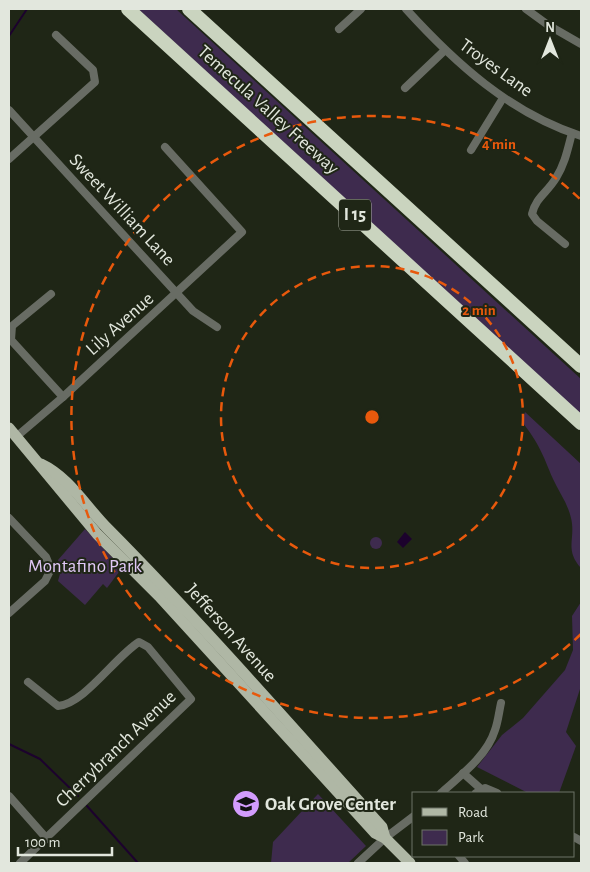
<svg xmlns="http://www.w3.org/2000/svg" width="590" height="872" font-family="'Alegreya Sans',sans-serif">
	<rect width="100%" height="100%" fill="#1f2616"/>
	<g fill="#3e2b4e">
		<polygon points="138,9 176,9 581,379 581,415"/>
		<path d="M 525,412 L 581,464 L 581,568 C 564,549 576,539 571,518 C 568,504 559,492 553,479 C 543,455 539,443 522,422 Z"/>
		<polygon points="85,529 122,568 107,588 103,584 85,605 58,581 61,570 58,560"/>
		<circle cx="376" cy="543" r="6"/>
		<polygon points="581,602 581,686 566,732 576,746 559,793 528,793 477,767 502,735 523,718 565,670 573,650 572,616"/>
		<polygon points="318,794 366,846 348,863 271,863 273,842"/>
	</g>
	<polygon fill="#1c022d" points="405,532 412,539 403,548 397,542"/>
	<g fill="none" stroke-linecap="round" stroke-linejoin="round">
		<g stroke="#1c022d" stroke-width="2">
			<polyline points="9,36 27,9"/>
			<polyline points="9,744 40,759 78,796"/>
			<polyline points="87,806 138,863"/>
		</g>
		<g stroke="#686c64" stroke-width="8">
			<path d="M 406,9 C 455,63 510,113 581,136"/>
			<polyline points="526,9 548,25 581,44"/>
			<polyline points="339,29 361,9"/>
			<polyline points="405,88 444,51"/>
			<polyline points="9,110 193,311 217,327"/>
			<polyline points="471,150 503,98"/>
			<polyline points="9,159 95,82 93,70 56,35"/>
			<path d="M 565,244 L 537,221 L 532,214 C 536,197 547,193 556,178 C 565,164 568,148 572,133"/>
			<polyline points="51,294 12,326 11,340 63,397"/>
			<polyline points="16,437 63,397 242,232 165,147"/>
			<polyline points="9,518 46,557 51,569 45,581 9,613"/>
			<polyline points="463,773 481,789"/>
			<path d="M 441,793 C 460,776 487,756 495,730 C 498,722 499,712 501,703"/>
			<polyline points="476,793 485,788 497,793"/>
			<polyline points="9,796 47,839"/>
			<polyline points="574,837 581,841"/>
			<polyline points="459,856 465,863"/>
			<path d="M 20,863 L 191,699 L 148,647 L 139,642 C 115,657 84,704 58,706 L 28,682"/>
			<polyline points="358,863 385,838 414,816"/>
		</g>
		<g stroke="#afb7a5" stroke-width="11">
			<polyline points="9,428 97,534 159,596 375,833 385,838 410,863"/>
			<path d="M 41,464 C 69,477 86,507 108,529 C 203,625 292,727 382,827 L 385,838"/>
		</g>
		<g stroke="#cad4bf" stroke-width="14">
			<polyline points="128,9 581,423"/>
			<polyline points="189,9 581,366"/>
		</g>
	</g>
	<g fill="none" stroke="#e8590c" stroke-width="2.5" stroke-dasharray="9 6">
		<circle cx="372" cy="417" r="151"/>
		<path d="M581 634A301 301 0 1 1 581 200"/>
	</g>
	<defs>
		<g id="school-disc" transform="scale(1.4375)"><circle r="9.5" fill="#d39cfd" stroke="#1f2616"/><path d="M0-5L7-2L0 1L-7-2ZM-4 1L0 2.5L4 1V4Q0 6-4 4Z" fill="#111"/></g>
	</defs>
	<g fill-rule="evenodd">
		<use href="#school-disc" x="246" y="804"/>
	</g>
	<g text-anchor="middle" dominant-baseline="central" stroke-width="4" stroke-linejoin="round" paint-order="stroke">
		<rect fill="#1f2616" stroke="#a8ada1" stroke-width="1" x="339" y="199.5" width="32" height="31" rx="4"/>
		<g font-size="18" font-weight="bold" fill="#e2e7dd">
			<text x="355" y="215">I 15</text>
		</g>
		<g font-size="19" fill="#e2e7dd" stroke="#1f2616">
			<text transform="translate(496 68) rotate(36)">Troyes Lane</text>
			<text transform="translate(268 110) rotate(42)">Temecula Valley Freeway</text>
			<text transform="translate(122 210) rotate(47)">Sweet William Lane</text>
			<text transform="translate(120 324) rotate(-42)">Lily Avenue</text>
			<text transform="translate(231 633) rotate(48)">Jefferson Avenue</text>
			<text transform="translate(116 749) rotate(-44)">Cherrybranch Avenue</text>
		</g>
		<g font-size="19" fill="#e1c8f7" stroke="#1f2616">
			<text x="85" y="566">Montafino Park</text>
		</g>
		<g font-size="19" font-weight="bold" fill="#e2e7dd" stroke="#1f2616" text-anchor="start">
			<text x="265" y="804">Oak Grove Center</text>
		</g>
	</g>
	<circle cx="372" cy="417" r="8" fill="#e8590c" stroke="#1f2616" stroke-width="2.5"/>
	<g font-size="15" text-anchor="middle" font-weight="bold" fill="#e8590c" stroke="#1f2616" stroke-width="4" stroke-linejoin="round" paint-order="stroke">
		<text x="499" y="149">4 min</text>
		<text x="479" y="315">2 min</text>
	</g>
	<rect width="590" height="872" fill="none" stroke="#e2e7dd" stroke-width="20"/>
	<rect x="412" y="792" width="162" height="65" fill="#1f2616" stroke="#6d7366"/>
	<rect x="422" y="808" width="25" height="8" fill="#afb7a5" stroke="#6d7366"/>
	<text x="458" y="817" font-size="15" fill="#e2e7dd">Road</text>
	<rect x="422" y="830" width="25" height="15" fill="#3e2b4e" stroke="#6d7366"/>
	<text x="458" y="842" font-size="15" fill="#e2e7dd">Park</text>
	<g transform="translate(550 40)" stroke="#1f2616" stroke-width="4" paint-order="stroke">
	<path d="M0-4L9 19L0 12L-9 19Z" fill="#e2e7dd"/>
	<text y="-8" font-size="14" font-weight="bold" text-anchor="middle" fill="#e2e7dd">N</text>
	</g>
	<path d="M18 847v8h94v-8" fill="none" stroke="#e2e7dd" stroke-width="2.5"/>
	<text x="25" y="847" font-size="15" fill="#e2e7dd" stroke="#1f2616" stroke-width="4" paint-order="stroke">100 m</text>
</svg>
